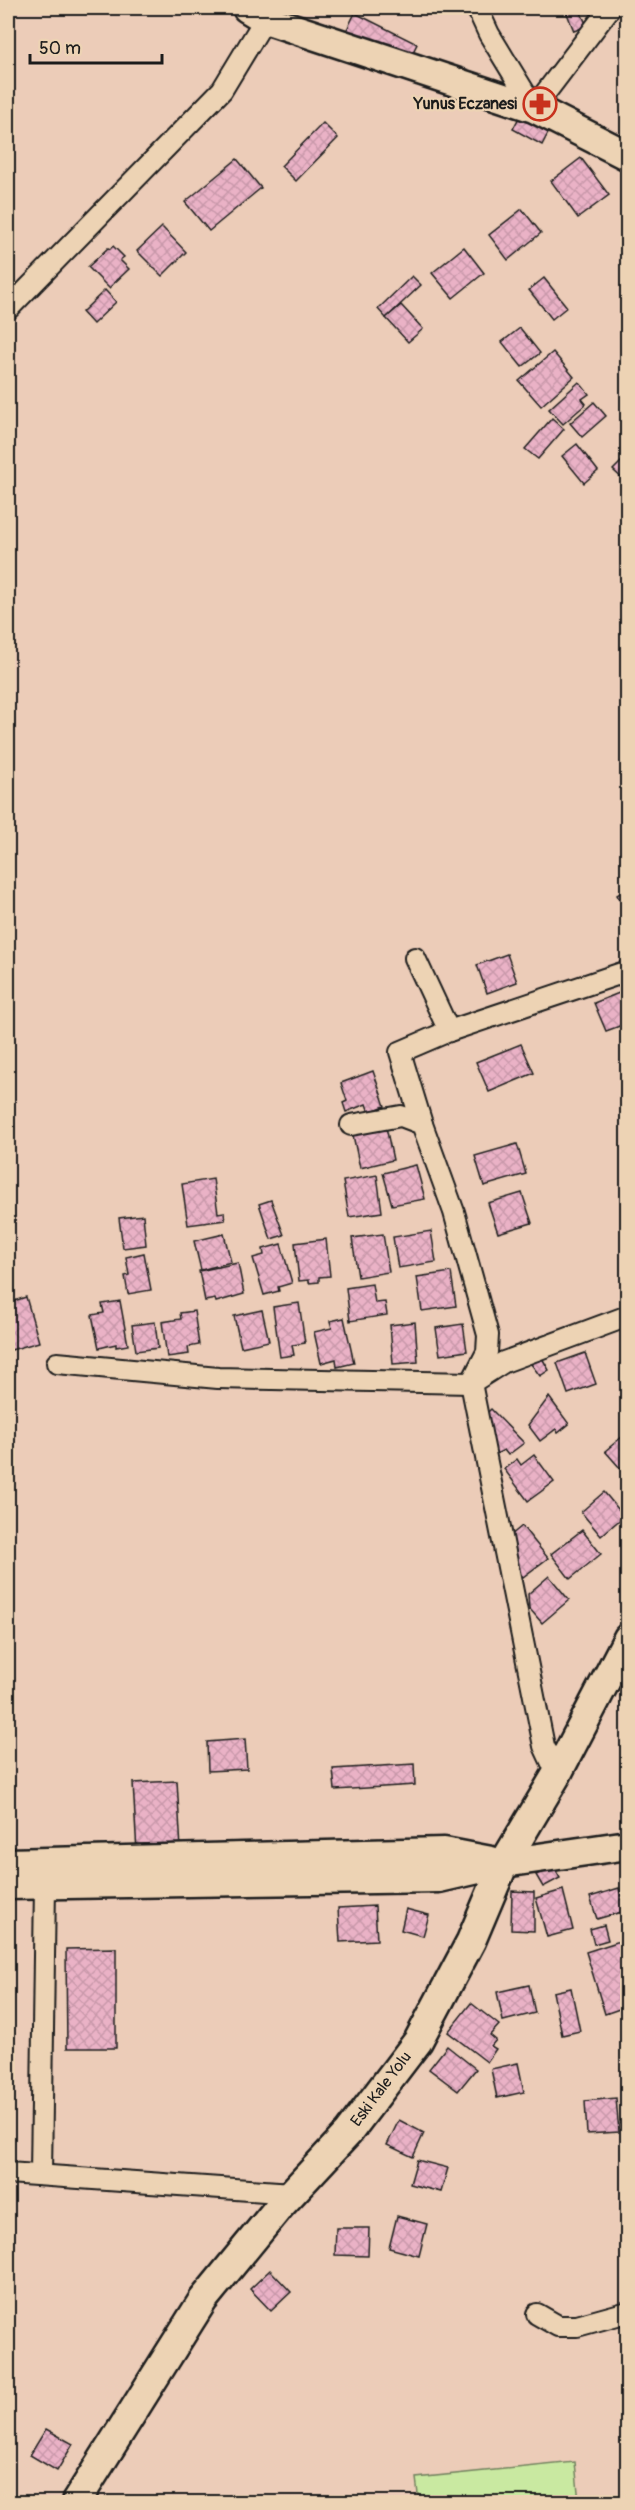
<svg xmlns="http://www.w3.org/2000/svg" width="635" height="2510" font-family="Pangolin,sans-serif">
	<defs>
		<pattern id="building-cross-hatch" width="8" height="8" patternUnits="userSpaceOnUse" patternTransform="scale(1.5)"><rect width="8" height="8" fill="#eab2c6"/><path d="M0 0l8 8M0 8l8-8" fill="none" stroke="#c898aa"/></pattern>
	</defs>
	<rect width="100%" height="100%" fill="#ecccb8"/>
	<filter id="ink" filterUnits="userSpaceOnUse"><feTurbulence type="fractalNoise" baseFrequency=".0167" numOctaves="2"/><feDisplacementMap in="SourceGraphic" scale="12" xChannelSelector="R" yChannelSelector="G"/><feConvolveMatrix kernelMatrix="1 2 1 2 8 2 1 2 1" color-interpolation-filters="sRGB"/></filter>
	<g filter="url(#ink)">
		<polygon fill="#c9e9a1" stroke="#72825e" stroke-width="1.5" points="575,2462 579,2502 419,2502 416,2478"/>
		<g fill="url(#building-cross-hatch)" stroke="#1c1c1c" stroke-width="1.5">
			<polygon points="576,8 579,8 587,26 574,31 566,11"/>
			<polygon points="355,13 417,44 402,74 340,44"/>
			<polygon points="533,91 562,106 542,145 513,129"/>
			<polygon points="323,123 338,138 296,181 281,166"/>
			<polygon points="581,158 609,195 578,218 551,181"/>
			<polygon points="237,159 261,188 209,231 185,202"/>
			<polygon points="522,209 541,233 508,260 489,235"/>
			<polygon points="162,227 186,252 162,276 137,251"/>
			<polygon points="113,246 124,257 120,260 129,269 109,288 88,267 108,248 110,249"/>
			<polygon points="464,247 484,273 453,298 432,273"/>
			<polygon points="412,276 421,285 386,318 378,309"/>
			<polygon points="544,278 567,307 552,319 529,290"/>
			<polygon points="105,290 116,302 93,324 82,312"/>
			<polygon points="401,305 423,329 408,342 386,318"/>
			<polygon points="520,328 540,353 522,367 502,342"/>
			<polygon points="553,352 574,377 541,406 519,381"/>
			<polygon points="579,382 589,394 582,399 586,404 563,424 549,409"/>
			<polygon points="594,402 606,416 582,437 570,423"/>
			<polygon points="552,418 564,429 538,459 525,449"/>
			<polygon points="577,444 598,471 584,483 562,456"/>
			<polygon points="628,455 628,484 613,470"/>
			<polygon points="628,888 628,913 617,895"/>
			<polygon points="507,954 517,982 487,993 477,965"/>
			<polygon points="619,993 628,1012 628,1023 606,1031 594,1003"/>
			<polygon points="521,1044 534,1073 489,1092 476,1062"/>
			<polygon points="373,1071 385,1106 369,1112 366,1104 346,1112 343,1103 347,1101 341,1083"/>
			<polygon points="386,1127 393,1160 360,1168 353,1135"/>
			<polygon points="517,1144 526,1174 484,1186 475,1156"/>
			<polygon points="416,1165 425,1199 392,1205 383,1173"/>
			<polygon points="377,1175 382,1212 349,1217 343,1181"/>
			<polygon points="213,1179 218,1213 224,1212 225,1220 188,1225 182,1184"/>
			<polygon points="522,1193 532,1223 498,1233 488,1203"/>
			<polygon points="271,1200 284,1235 271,1239 259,1204"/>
			<polygon points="143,1215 146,1245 123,1248 119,1218"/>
			<polygon points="431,1231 436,1262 398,1268 393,1237"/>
			<polygon points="224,1234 231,1262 201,1270 194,1241"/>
			<polygon points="383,1234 389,1272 358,1277 352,1238"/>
			<polygon points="326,1239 330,1276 319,1277 319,1282 309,1283 309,1280 299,1281 295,1243"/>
			<polygon points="281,1244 292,1283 278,1287 279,1291 264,1295 253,1258 264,1255 263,1249"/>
			<polygon points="144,1253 151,1290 128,1294 125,1276 129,1275 126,1257"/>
			<polygon points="238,1263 244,1294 216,1302 215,1299 205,1301 199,1271"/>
			<polygon points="451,1272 456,1306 422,1311 417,1277"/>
			<polygon points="372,1284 375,1303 385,1302 387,1315 350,1321 346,1288"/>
			<polygon points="26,1297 39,1342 11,1350 8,1339 8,1303"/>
			<polygon points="120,1301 128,1345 116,1347 116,1344 99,1348 92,1315 104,1313 102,1304"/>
			<polygon points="299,1303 305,1343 292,1345 294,1355 280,1357 273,1307"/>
			<polygon points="262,1310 269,1341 241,1347 234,1316"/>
			<polygon points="194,1311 199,1345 188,1347 189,1354 167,1357 162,1322 181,1319 180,1313"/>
			<polygon points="344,1318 354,1363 337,1367 336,1359 321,1363 314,1332 332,1328 330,1321"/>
			<polygon points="155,1322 158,1348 136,1351 132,1325"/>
			<polygon points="415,1322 418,1362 393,1364 390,1325"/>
			<polygon points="463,1324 467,1351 440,1355 436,1328"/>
			<polygon points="585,1353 596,1384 568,1394 557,1363"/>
			<polygon points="542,1358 549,1370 540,1376 531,1364"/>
			<polygon points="549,1397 569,1424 558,1433 556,1429 540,1441 528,1425"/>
			<polygon points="491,1409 524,1443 508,1455 504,1450 492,1456 485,1415"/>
			<polygon points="628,1432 628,1477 605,1451"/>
			<polygon points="534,1455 554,1482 528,1501 504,1469 517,1459 521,1465"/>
			<polygon points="604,1492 624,1516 601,1536 581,1512"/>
			<polygon points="522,1526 548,1558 523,1577 508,1558 504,1541"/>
			<polygon points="582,1530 601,1554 570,1579 551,1554"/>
			<polygon points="549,1576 569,1600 542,1623 529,1608 528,1594"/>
			<polygon points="245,1739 247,1769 208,1771 207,1742"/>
			<polygon points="414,1764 415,1785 335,1790 333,1769"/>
			<polygon points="177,1781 181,1849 137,1852 133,1783"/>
			<polygon points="553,1866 560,1878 543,1887 536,1875"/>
			<polygon points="619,1888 625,1911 597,1919 590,1897"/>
			<polygon points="563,1890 573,1930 547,1937 536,1898"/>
			<polygon points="512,1891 534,1892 534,1931 511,1930"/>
			<polygon points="375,1906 377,1940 340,1942 338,1908"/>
			<polygon points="406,1909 429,1915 423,1936 401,1930"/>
			<polygon points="604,1925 608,1940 594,1944 590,1929"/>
			<polygon points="620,1941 628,1966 628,2006 605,2014 586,1952"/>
			<polygon points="116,1948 116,2048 67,2048 66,1949"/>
			<polygon points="529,1985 535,2013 503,2021 497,1992"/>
			<polygon points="571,1988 580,2031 562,2035 553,1992"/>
			<polygon points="471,2003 499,2025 490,2035 496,2040 491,2046 496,2049 487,2062 448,2032"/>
			<polygon points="628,2036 628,2061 627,2061 621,2037"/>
			<polygon points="447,2046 476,2069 458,2091 429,2069"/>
			<polygon points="518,2063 524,2092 497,2098 491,2069"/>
			<polygon points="616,2098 619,2132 587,2134 585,2101"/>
			<polygon points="399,2120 424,2133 413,2157 387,2145"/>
			<polygon points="417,2160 448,2168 441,2192 410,2184"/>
			<polygon points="397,2216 427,2224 419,2256 389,2248"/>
			<polygon points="336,2228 369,2228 368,2256 335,2255"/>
			<polygon points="270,2270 291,2292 271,2311 250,2289"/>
			<polygon points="46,2429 73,2444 57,2471 30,2455"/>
		</g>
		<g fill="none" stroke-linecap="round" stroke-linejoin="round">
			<g stroke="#1c1c1c" stroke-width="24">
				<g id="street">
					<polyline points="477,8 489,34 534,108 610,8"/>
					<polyline points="8,309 222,90 265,19"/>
					<polyline points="415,958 449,1031 400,1052 422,1124"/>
					<polyline points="449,1031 628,971"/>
					<polyline points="351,1125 401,1116 422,1124 454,1212 488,1335 487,1352 471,1383 544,1746 557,1774"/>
					<polyline points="57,1363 218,1378 471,1383 504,1362 628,1316"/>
					<polyline points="8,2173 292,2193"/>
					<polyline points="41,2175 45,1884"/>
					<polyline points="537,2314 558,2326 577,2326 628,2312"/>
				</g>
			</g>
			<g stroke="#1c1c1c" stroke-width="33">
				<g id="secondary">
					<polyline points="247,8 265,19 534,108 628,156"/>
					<polyline points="8,1863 444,1852 491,1861"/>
					<polyline points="8,1885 439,1878 504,1863 628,1845"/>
					<polyline points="76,2502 203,2300 280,2206 348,2133 418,2041 471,1941 504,1863 557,1774 628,1638"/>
				</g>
			</g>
			<use href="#street" stroke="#edd3b4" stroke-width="20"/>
			<use href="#secondary" stroke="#edd3b4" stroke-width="28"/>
		</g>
	</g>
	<defs>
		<g id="pharmacy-ring" transform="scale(1.725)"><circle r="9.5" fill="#edd3b4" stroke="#c8321e" stroke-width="1.5"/><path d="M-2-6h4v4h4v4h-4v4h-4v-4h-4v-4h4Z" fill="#c8321e"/></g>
	</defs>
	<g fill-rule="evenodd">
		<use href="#pharmacy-ring" x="540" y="104"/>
	</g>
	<g text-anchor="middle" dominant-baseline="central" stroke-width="4.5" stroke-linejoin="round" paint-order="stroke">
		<g font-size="16" font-weight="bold" fill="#1c1c1c" stroke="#edd3b4" text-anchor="end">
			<text x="517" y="104">Yunus Eczanesi</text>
		</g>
		<g font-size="16" fill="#1c1c1c" stroke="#edd3b4">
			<text transform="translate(381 2089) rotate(-53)">Eski Kale Yolu</text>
		</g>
	</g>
	<rect width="635" height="2510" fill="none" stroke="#edd3b4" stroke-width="30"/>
	<rect x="15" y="15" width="605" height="2480" fill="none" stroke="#1c1c1c" stroke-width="2" filter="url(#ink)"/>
	<path d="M30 54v9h132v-9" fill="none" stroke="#1c1c1c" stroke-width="3"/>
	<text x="39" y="54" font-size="18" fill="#1c1c1c" stroke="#edd3b4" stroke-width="4.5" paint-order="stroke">50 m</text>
</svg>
